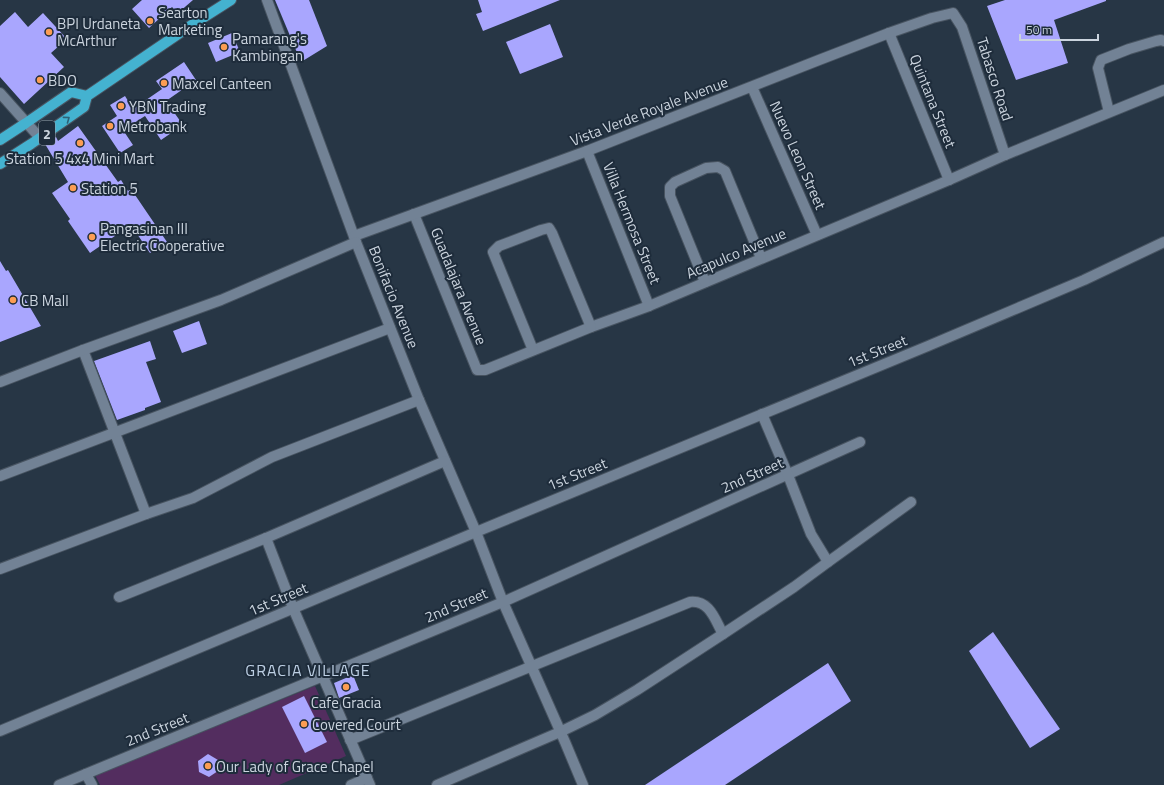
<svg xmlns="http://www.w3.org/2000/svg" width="1164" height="785" font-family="'Titillium Web',sans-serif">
	<rect width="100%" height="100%" fill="#273645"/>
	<polygon fill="#532d5f" points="315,686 346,756 279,785 100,785 95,775"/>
	<g fill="#a9a6fe">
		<polygon points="142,0 193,0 178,13 172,7 149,28 132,9"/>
		<polygon points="275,0 309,0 327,46 301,62"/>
		<polygon points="478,0 560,0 483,31 476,14 482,12"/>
		<polygon points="1005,0 1106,0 1106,1 1054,20 1068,63 1016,80 987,6"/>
		<polygon points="15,12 28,27 43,13 67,39 51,53 64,67 24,104 0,77 0,26"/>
		<polygon points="550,24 563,57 520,74 506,42"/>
		<polygon points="232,33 240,52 216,62 208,43"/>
		<polygon points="184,62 196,80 166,101 183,125 161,140 145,116 123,130 133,145 120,153 102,126 117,116 110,105 125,96 133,109 162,89 156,81"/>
		<polygon points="78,126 118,182 121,180 128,191 131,189 167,242 150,253 131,225 90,253 68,221 70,219 52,193 68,182 45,144 56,137 58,141"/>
		<polygon points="0,261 6,271 8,270 41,326 0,342"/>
		<polygon points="199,321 207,344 182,353 173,331"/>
		<polygon points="150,341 156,359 146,362 161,402 145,408 145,410 117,420 94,361"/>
		<polygon points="993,632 1060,729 1030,748 969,651"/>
		<polygon points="828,663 851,701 725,785 645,785"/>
		<polygon points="353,675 359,690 339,698 334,683"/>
		<polygon points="304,696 327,742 305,753 282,707"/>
		<polygon points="208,754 218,760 218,771 209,777 199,772 198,761"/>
	</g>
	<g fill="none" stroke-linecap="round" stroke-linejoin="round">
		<g stroke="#485461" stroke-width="12">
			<g id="minor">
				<polyline points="267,0 356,242 419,400 476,532 503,602 565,742 583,785"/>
				<polyline points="889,33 949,180"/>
				<polyline points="752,87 817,235"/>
				<polyline points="0,93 40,138"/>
				<polyline points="1109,112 1098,68 1101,60 1129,49 1156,41 1161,40 1164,41"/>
				<polyline points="587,151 649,306"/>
				<polyline points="414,214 477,370 485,370 591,327 649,306 949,180 1005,155 1164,90"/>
				<polyline points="354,236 587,151 819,60 889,33 932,18 953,13 962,27 1005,155"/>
				<polyline points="705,282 670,196 670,187 675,182 706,168 718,167 725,171 761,258"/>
				<polyline points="83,350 146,514"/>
				<polyline points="533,350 493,252 499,246 541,230 549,228 552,233 591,327"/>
				<polyline points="0,382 83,350 221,300 356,242"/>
				<polyline points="0,476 390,328"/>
				<polyline points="266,538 293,608 370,785"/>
				<polyline points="828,562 911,502"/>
				<polyline points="0,569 146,514 193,498 272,457 419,400"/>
				<polyline points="119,597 266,538 445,461"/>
				<polyline points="0,731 476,532 928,346 1084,280 1164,242"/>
				<path d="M 350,740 L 690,602 C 710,600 715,620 723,634"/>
				<polyline points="86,774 92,785"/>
				<polyline points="59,785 503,602 860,442"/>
				<polyline points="351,785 367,778"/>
				<polyline points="437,785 560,732 595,715 637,690 723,634 794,587 828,562 811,534 788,475 762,414"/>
			</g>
		</g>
		<g stroke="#485461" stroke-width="12">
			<g id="major">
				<polyline points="0,140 26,123 71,92 87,96"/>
				<polyline points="0,164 31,144 84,107 87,96 187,28 231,0"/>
			</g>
		</g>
		<use href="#minor" stroke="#728295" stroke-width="10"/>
		<use href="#major" stroke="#44b2d0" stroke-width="10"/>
	</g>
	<defs><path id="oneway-chevron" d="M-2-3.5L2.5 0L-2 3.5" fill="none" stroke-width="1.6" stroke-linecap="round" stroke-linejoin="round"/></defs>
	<use stroke="#2d6277" href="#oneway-chevron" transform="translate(67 119) rotate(-36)"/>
	<g fill="#fc9d53" stroke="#1e2c3b" stroke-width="1.5">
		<circle cx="150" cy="21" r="4"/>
		<circle cx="49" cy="32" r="4"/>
		<circle cx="224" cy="47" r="4"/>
		<circle cx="40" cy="80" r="4"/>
		<circle cx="164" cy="83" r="4"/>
		<circle cx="121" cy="106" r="4"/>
		<circle cx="110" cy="126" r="4"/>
		<circle cx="80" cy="143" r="4"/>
		<circle cx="73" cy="188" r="4"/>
		<circle cx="92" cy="237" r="4"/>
		<circle cx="13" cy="300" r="4"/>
		<circle cx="346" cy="687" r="4"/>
		<circle cx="304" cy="724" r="4"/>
		<circle cx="208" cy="766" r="4"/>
	</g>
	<g text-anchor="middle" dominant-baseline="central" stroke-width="4" stroke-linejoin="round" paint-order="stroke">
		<rect fill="#1e2c3b" stroke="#97a2ad" stroke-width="1" x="39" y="121" width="16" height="24" rx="3"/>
		<g font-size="14" font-weight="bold" fill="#cbd4de">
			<text x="47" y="133">2</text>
		</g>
		<g font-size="15" fill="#cbd4de" stroke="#1e2c3b" text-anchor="start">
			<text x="158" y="12">Searton<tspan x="158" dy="17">Marketing</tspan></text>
			<text x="57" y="23">BPI Urdaneta<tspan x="57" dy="17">McArthur</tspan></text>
			<text x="232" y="38">Pamarang's<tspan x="232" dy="17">Kambingan</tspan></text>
			<text x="48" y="80">BDO</text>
			<text x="172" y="83">Maxcel Canteen</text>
			<text x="129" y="106">YBN Trading</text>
			<text x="118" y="126">Metrobank</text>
			<text x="80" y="158" text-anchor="middle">Station 5 4x4 Mini Mart</text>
			<text x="81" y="188">Station 5</text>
			<text x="100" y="228">Pangasinan III<tspan x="100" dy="17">Electric Cooperative</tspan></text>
			<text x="21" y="300">CB Mall</text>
			<text x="346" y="702" text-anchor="middle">Cafe Gracia</text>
			<text x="312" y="724">Covered Court</text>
			<text x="216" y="766">Our Lady of Grace Chapel</text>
		</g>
		<g font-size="15" fill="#cbd4de" stroke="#1e2c3b">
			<text transform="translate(995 79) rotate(72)">Tabasco Road</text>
			<text transform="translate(933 101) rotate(68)">Quintana Street</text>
			<text transform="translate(649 111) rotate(-21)">Vista Verde Royale Avenue</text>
			<text transform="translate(798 155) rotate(66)">Nuevo Leon Street</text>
			<text transform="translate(632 223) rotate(68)">Villa Hermosa Street</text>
			<text transform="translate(736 253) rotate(-23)">Acapulco Avenue</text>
			<text transform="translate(459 286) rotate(68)">Guadalajara Avenue</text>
			<text transform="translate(394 297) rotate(68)">Bonifacio Avenue</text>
			<text transform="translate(877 351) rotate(-22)">1st Street</text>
			<text transform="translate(577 474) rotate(-22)">1st Street</text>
			<text transform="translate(752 475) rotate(-24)">2nd Street</text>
			<text transform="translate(278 599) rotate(-23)">1st Street</text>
			<text transform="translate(456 605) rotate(-23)">2nd Street</text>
			<text transform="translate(157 729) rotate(-22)">2nd Street</text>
		</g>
		<g font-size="16" letter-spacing="1" fill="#bdcfe3" stroke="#1e2c3b">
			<text x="308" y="670">GRACIA VILLAGE</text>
		</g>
	</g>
	<path d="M1020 34v6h78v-6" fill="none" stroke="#cbd4de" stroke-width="2"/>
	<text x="1026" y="34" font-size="12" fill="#cbd4de" stroke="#1e2c3b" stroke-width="3" paint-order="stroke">50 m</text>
</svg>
